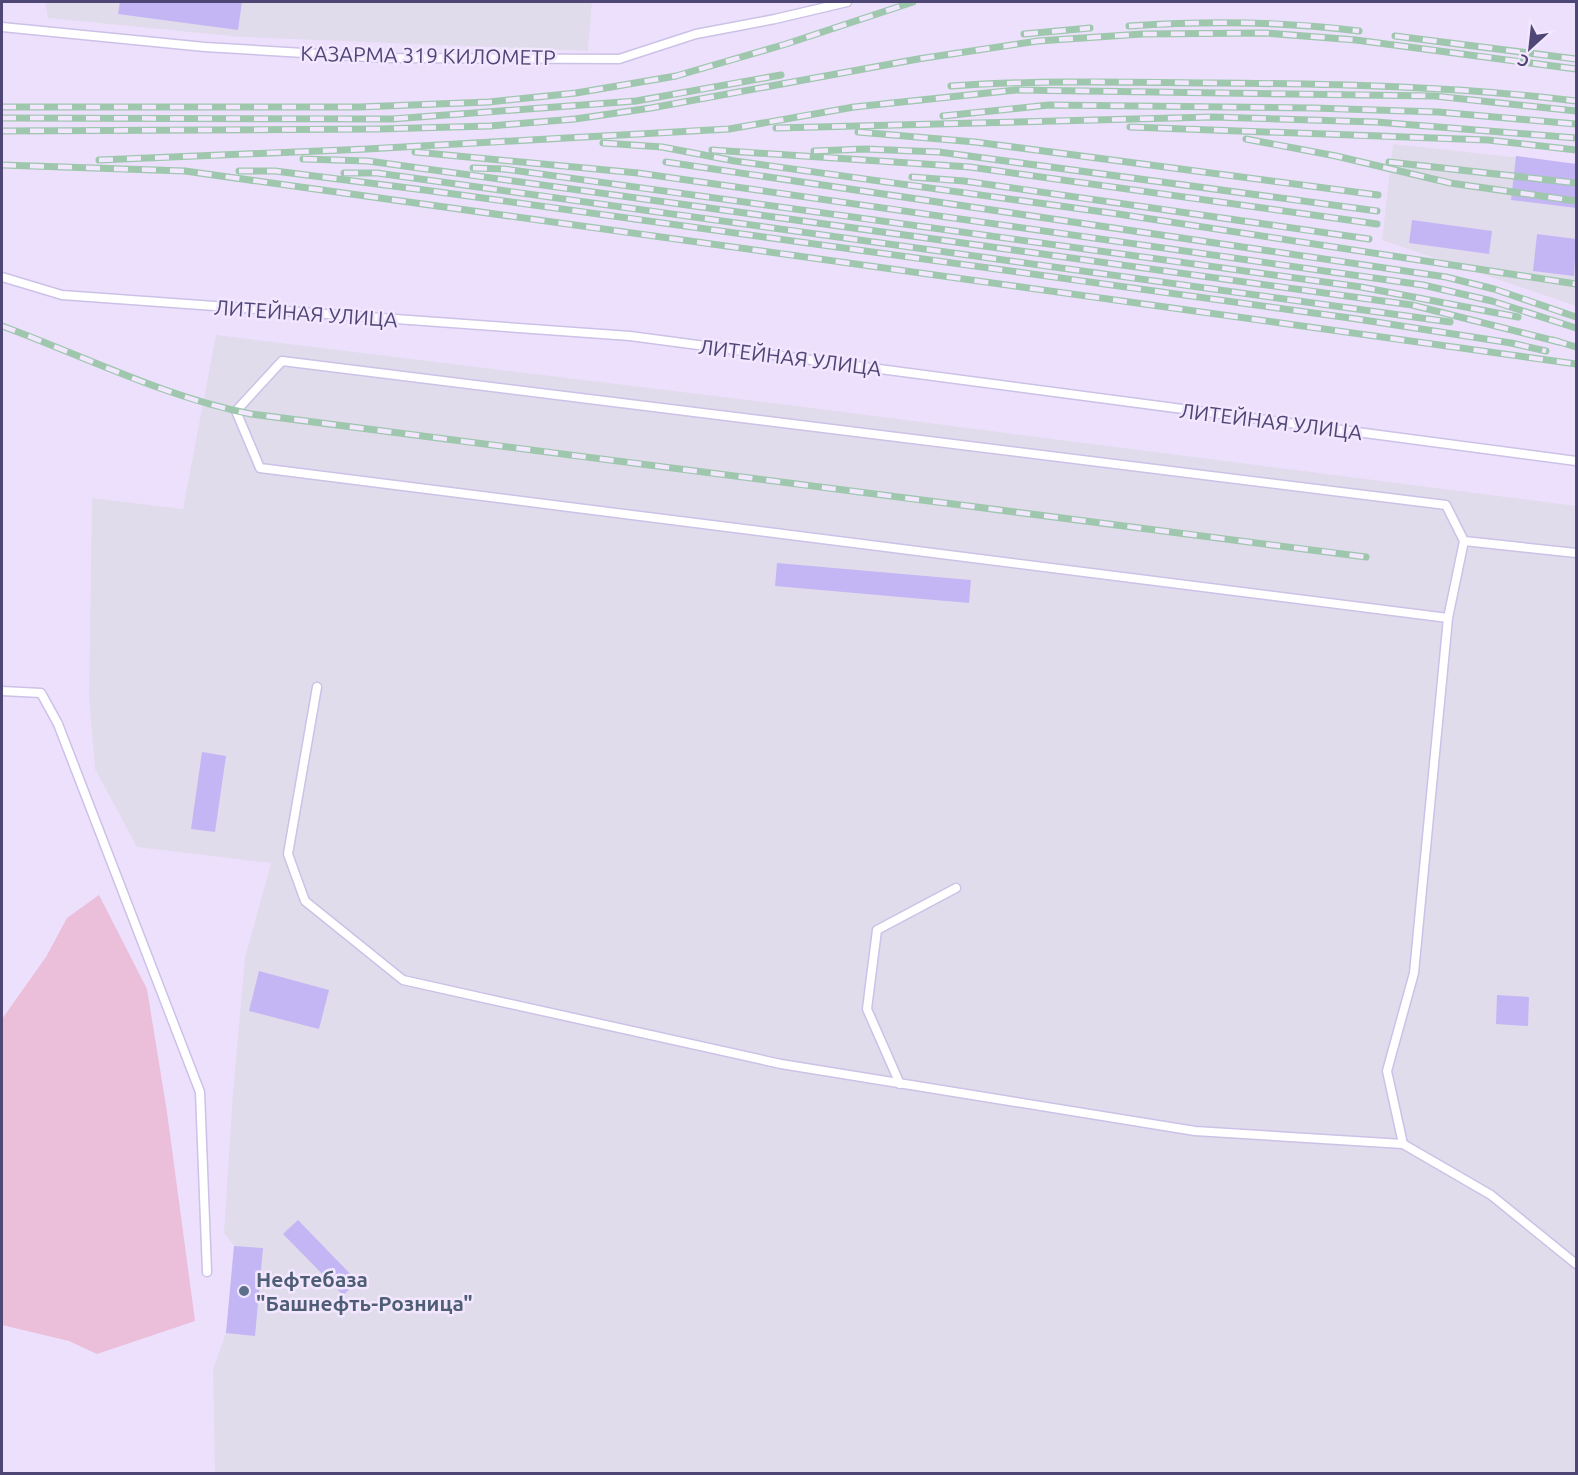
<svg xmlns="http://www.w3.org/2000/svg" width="1578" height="1475" font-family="Ubuntu,sans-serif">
	<rect width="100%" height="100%" fill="#ede0fd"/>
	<g fill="#e1dcec">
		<polygon points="45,2 592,2 588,51 241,37 48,18"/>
		<polygon points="1393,144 1576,164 1576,306 1382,240"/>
		<polygon points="216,335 789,405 1576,506 1576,1473 215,1473 213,1369 226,1333 234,1246 224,1233 233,1092 245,958 271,863 137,847 95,769 89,698 92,498 183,509"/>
	</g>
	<polygon fill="#ebbed9" points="99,895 147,989 167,1112 195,1321 97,1354 69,1341 2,1325 2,1019 46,957 67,918"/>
	<g fill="#c4b6f4">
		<polygon points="120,2 242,2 238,30 118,14"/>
		<polygon points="1516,156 1576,164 1576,208 1511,200"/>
		<polygon points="1412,220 1492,231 1489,254 1409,243"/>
		<polygon points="1537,234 1576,239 1574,276 1533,271"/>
		<polygon points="777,563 971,580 969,603 775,586"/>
		<polygon points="202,752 226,756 215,832 191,829"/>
		<polygon points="259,971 329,990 319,1029 249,1011"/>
		<polygon points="1497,995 1529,997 1528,1026 1496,1024"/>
		<polygon points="298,1220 358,1282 343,1295 283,1234"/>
		<polygon points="234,1246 263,1248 255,1336 226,1333"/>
	</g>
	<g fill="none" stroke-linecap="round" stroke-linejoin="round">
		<g stroke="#ccc1e7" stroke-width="11">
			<g id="service">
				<polyline points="2,27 205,47 386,58 619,59 696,34 775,19 847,2"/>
				<polyline points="2,277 62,295 630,336 1576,461"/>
				<polyline points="1464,541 1576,553"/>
				<polyline points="317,687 288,854 305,901 403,980 781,1064 1195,1131 1403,1144 1491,1195 1576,1264"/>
				<polyline points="2,691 41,693 58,724 200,1092 207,1272"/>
				<polyline points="900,1084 867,1009 877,930 956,888"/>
				<polyline points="1403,1144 1387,1071 1414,973 1448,618 1464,541 1446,505 282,361 236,411 260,468 1448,618"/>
			</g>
		</g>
		<use href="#service" stroke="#fff" stroke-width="8"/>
		<g stroke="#9fc7ad" stroke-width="7">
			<g id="rail">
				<path d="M 1129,26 C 1205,21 1283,21 1359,31"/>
				<polyline points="1024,34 1090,28"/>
				<polyline points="1395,36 1576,59"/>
				<path d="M 951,86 C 1039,80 1126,82 1214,83 C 1336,84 1456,86 1576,101"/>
				<polyline points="2,107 359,107 489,102 576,93 676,76 786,44 913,2"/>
				<polyline points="943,116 1049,105 1313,108 1438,112 1576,124"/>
				<polyline points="2,118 392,119 636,101 781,75"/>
				<polyline points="1130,127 1488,140 1576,150"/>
				<polyline points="776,128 1213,117 1376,122 1576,138"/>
				<polyline points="2,131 379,129 490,126 575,119 651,108 918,59 1038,41 1142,34 1265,33 1356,40 1576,69"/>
				<polyline points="858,132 975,142 1378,195"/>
				<polyline points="1246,139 1336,156 1450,183 1576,201"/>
				<polyline points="603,143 662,147 735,161 1118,214 1576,284"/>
				<polyline points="712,150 970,167 1377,224"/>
				<polyline points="814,151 865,149 939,152 1377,211"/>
				<polyline points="415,152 638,173 1423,285 1492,301 1576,328"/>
				<polyline points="303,159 368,161 1412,305 1559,342"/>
				<polyline points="99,160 367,149 729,129 854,107 1016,90 1435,96 1576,111"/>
				<polyline points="666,162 1446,277 1494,289 1576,317"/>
				<polyline points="1389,162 1576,183"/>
				<polyline points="2,165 185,171 1576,364"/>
				<polyline points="473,168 504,169 1361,287 1518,317"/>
				<polyline points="239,171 275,171 432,191 1357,319 1511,343 1546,351"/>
				<polyline points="344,173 377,173 1450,322"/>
				<polyline points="912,177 964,181 1369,239"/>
				<path d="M 2,326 C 84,356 164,397 251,414 L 1366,557"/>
				<polyline points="1553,340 1576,347"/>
			</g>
		</g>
		<use href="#rail" stroke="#f2e7ff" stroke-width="4.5" stroke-dasharray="14" stroke-linecap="butt"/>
	</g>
	<circle fill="#5c6f8a" stroke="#f2e7ff" stroke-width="2" cx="244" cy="1291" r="6"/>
	<g text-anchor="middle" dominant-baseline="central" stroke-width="5" stroke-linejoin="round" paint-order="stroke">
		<g font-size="21" fill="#4e4675" stroke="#f2e7ff">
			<text transform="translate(428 55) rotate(1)">КАЗАРМА 319 КИЛОМЕТР</text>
			<text transform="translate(306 313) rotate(4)">ЛИТЕЙНАЯ УЛИЦА</text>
			<text transform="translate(790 357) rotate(7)">ЛИТЕЙНАЯ УЛИЦА</text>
			<text transform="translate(1271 421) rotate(7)">ЛИТЕЙНАЯ УЛИЦА</text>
		</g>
		<g font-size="21" font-weight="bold" fill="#4e5e75" stroke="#f2e7ff" text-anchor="start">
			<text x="256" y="1279">Нефтебаза<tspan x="256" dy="24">"Башнефть-Розница"</tspan></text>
		</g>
	</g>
	<rect width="1578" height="1475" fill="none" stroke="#4e4675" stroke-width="6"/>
	<g transform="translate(1530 48) rotate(207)" stroke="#f2e7ff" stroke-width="4.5" paint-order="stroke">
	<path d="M0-4.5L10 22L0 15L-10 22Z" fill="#4e4675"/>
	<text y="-9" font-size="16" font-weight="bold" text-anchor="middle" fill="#4e4675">С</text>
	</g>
</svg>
